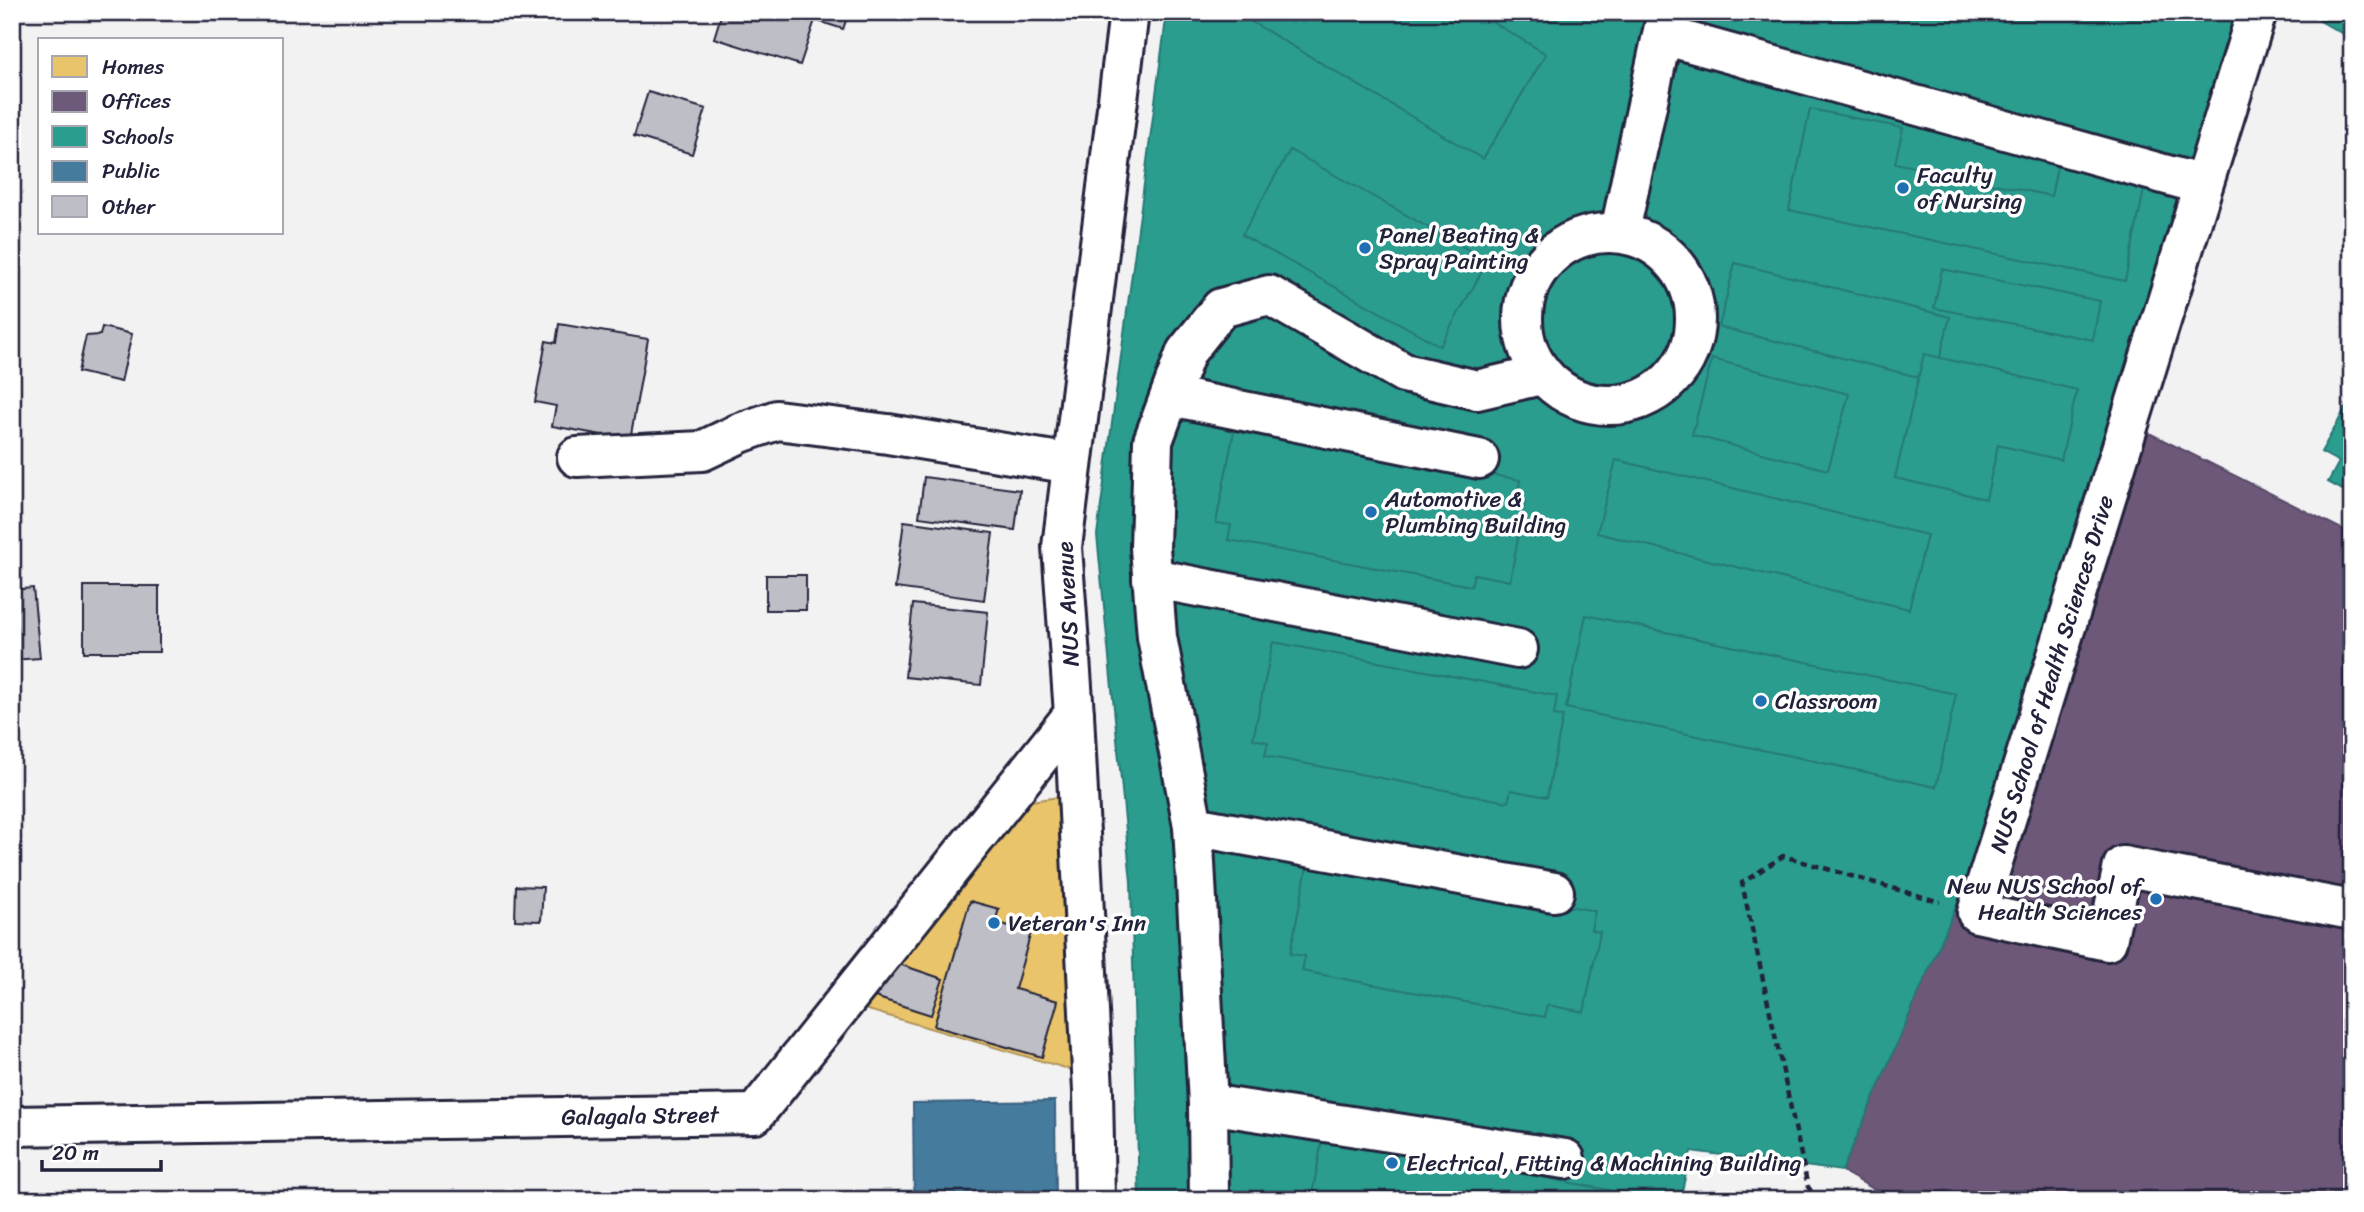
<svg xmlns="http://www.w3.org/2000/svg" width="2364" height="1212" font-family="Sriracha,sans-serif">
	<rect width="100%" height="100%" fill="#f2f2f3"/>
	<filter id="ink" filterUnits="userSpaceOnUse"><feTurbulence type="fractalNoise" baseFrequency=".0143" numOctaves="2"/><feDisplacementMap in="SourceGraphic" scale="14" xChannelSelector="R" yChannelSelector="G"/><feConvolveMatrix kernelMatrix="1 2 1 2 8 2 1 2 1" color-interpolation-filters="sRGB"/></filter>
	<g filter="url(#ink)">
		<polygon fill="#e9c46a" stroke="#ad935c" stroke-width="2" points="1059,797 1082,1073 851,1005 1010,804"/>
		<polygon fill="#6d597a" stroke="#564867" stroke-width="2" points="2141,429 2352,534 2352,1200 1893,1200 1842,1171 2077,626"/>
		<g fill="#2a9d8f" stroke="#287876" stroke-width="2">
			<polygon points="1167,12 2275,12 2077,626 1842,1171 1691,1151 1680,1200 1139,1200 1131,882 1097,535"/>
			<polygon points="1235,12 1476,12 1546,54 1483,159"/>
			<polygon points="2304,12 2352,12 2352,39"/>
			<polygon points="1810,109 1903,128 1895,163 2051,196 2058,162 2146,180 2125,281 1789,210"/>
			<polygon points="1290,150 1488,261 1440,346 1242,235"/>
			<polygon points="1735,263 1950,317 1934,381 1719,327"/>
			<polygon points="1942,269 2100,301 2093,340 1934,308"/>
			<polygon points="1924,354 2077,390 2061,460 1998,445 1986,499 1895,478"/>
			<polygon points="1712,359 1849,394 1828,470 1692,435"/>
			<polygon points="2350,400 2352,401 2352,495 2328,482 2339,462 2321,452"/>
			<polygon points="1235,426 1520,480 1517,499 1525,500 1510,581 1474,574 1471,586 1228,540 1231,525 1216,523"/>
			<polygon points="1616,460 1927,535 1909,609 1597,533"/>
			<polygon points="1586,615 1956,694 1936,787 1566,708"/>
			<polygon points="1273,642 1557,696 1554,715 1563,716 1547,797 1511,790 1508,802 1265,756 1268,742 1253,739"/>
			<polygon points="1309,857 1595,911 1591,930 1600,932 1584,1012 1547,1005 1545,1017 1302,971 1305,956 1290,954"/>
			<polygon points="1323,1136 1609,1190 1607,1200 1311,1200"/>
			<polygon points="1712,1190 1747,1200 1710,1200"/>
		</g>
		<polygon fill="#457b9d" stroke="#3a6080" stroke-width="2" points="1055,1101 1056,1200 914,1200 913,1103"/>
		<g fill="#bebec6" stroke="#22223b" stroke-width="2">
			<polygon points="722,12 849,12 843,29 815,20 800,65 714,38"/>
			<polygon points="648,92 706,109 692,154 634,136"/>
			<polygon points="559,324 648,339 630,440 552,426 556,406 535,402 546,341 556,343"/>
			<polygon points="102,327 132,334 121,382 78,372 86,336 100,335"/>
			<polygon points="924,477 1020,490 1015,530 919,517"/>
			<polygon points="904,521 993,533 984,600 895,588"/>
			<rect x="766" y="575" width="40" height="35"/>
			<rect x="84" y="586" width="75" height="66"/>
			<polygon points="33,588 40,658 12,660 12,590"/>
			<polygon points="913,604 988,612 981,685 905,677"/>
			<polygon points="516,886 543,887 541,921 515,920"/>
			<polygon points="970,901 999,909 995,922 1031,932 1015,989 1058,1001 1042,1057 934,1026"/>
			<polygon points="887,960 943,979 931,1015 875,997"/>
		</g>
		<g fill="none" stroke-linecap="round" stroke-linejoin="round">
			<g stroke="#22223b" stroke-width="44">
				<g id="minor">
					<polyline points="2257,12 1977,913 2107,941 2123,866 2352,910"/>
					<polyline points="1663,35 2203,185"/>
					<polyline points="1620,231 1667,12"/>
					<circle cx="1609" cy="319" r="86"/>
					<polyline points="1170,396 1479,459"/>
					<polyline points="577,457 702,451 740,433 777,420 888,434 1072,464"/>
					<polyline points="1152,578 1518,649"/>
					<polyline points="1193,826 1554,892"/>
					<polyline points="1208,1104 1565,1159"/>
					<polyline points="12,1126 755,1114 1074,714"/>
					<polyline points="1095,1200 1093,1091 1074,714 1062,547 1129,12"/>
					<polyline points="1209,1200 1208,1104 1193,826 1157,637 1150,548 1153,441 1186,352 1221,308 1269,295 1404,373 1477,390 1541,375"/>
				</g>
			</g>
			<polyline stroke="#22223b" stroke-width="4.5" stroke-dasharray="7 5" stroke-linecap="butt" points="1819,1200 1808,1187 1742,883 1783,856 1940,902"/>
			<use href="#minor" stroke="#fff" stroke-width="38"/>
		</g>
	</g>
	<g fill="#1f6fb2" stroke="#fff" stroke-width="2.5">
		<circle cx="1903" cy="188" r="7"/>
		<circle cx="1365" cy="248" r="7"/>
		<circle cx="1371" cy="512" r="7"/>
		<circle cx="1761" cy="701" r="7"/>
		<circle cx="2156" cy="899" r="7"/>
		<circle cx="994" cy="923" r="7"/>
		<circle cx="1392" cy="1163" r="7"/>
	</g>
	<g text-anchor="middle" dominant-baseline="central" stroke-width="7" stroke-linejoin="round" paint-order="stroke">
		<g font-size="23" fill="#22223b" stroke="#fff" text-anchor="start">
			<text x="1917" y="175">Faculty<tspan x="1917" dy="26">of Nursing</tspan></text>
			<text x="1379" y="235">Panel Beating &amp;<tspan x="1379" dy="26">Spray Painting</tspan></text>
			<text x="1385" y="499">Automotive &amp;<tspan x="1385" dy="26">Plumbing Building</tspan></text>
			<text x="1775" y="701">Classroom</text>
			<text x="2142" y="886" text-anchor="end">New NUS School of<tspan x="2142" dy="26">Health Sciences</tspan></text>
			<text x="1008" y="923">Veteran's Inn</text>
			<text x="1406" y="1163">Electrical, Fitting &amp; Machining Building</text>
		</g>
		<g font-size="23" fill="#22223b" stroke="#fff">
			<text transform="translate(1068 604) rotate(-93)">NUS Avenue</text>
			<text transform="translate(2052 674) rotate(-73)">NUS School of Health Sciences Drive</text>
			<text transform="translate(640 1116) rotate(-1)">Galagala Street</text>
		</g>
	</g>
	<rect width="2364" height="1212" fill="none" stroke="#fff" stroke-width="42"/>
	<rect x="21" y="21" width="2322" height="1170" fill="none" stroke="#22223b" stroke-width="2.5" filter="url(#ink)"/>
	<rect x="38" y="38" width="245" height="196" fill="#ffffff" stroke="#a7a7b1" stroke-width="2"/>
	<rect x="52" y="56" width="35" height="21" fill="#e9c46a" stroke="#a7a7b1" stroke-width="2"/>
	<text x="102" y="74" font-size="21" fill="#22223b">Homes</text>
	<rect x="52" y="91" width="35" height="21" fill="#6d597a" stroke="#a7a7b1" stroke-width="2"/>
	<text x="102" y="108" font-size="21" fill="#22223b">Offices</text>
	<rect x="52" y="126" width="35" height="21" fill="#2a9d8f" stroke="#a7a7b1" stroke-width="2"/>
	<text x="102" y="144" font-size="21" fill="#22223b">Schools</text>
	<rect x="52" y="161" width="35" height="21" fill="#457b9d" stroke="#a7a7b1" stroke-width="2"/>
	<text x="102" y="178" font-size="21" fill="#22223b">Public</text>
	<rect x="52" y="196" width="35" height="21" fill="#bebec6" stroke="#a7a7b1" stroke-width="2"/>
	<text x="102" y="214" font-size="21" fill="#22223b">Other</text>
	<path d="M42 1160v10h119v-10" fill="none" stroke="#22223b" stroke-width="3.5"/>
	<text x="52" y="1160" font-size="21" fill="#22223b" stroke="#ffffff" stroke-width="5" paint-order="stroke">20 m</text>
</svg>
